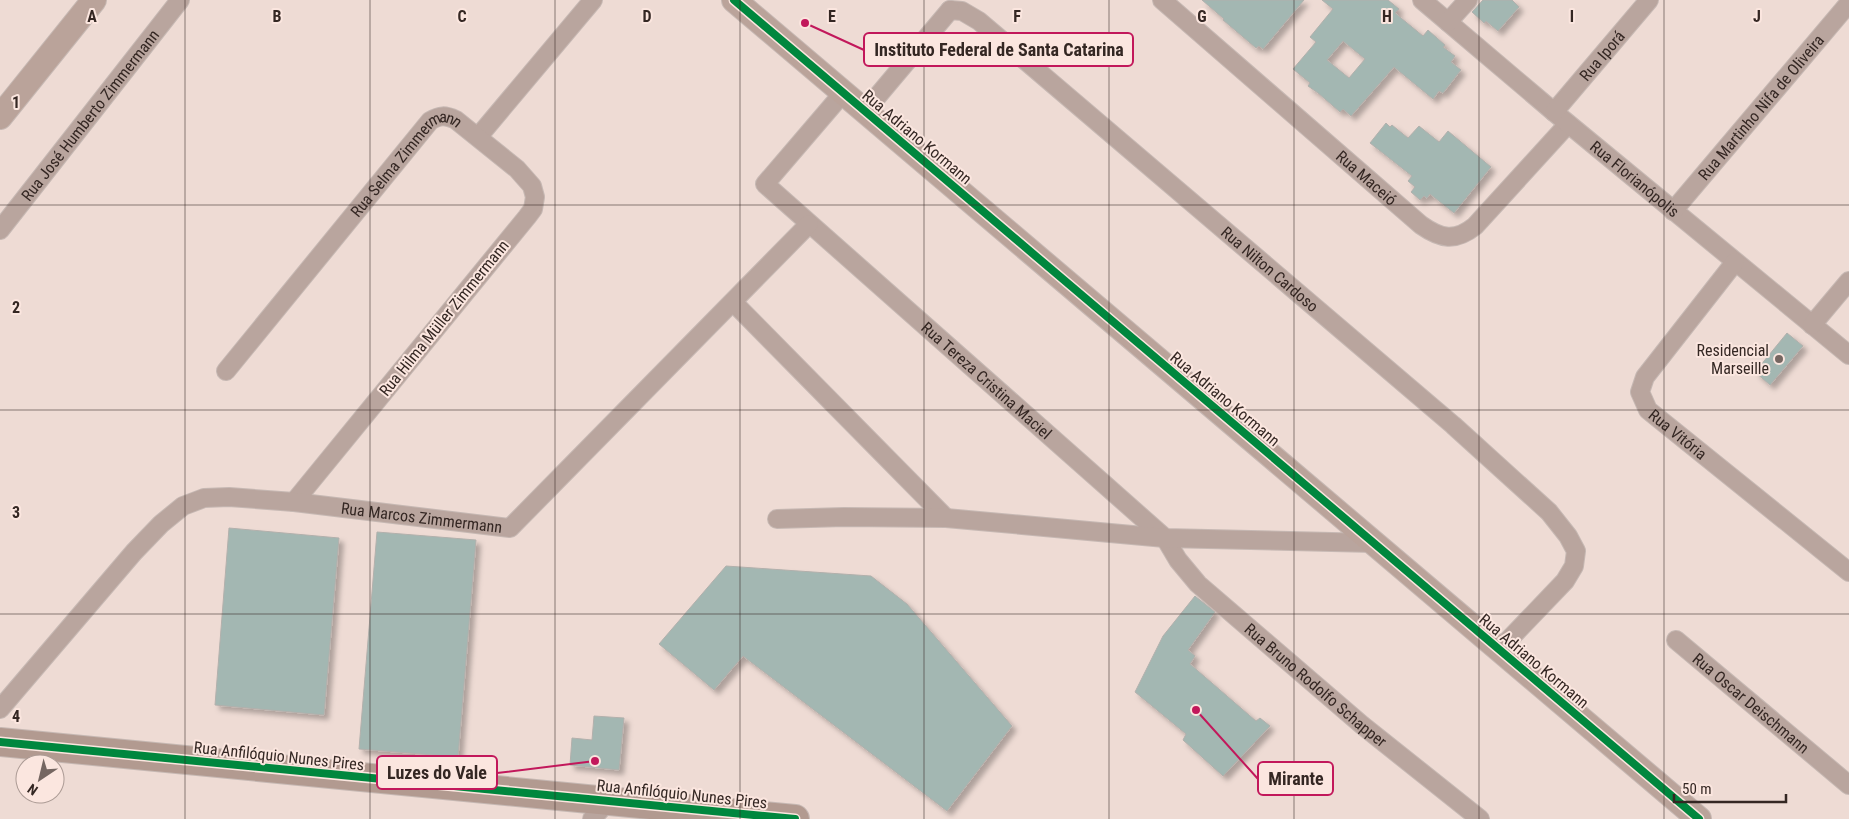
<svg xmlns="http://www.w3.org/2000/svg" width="1849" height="819" font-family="'Roboto Condensed',sans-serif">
	<defs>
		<filter id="shadow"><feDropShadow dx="4.5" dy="4.5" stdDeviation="2.5" flood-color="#0004"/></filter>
	</defs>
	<rect width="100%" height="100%" fill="#eedbd4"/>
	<g fill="#a3b7b2" stroke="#b2b0ac" fill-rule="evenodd" filter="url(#shadow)">
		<polygon points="1202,0 1304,0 1263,49 1259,46 1256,48 1223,20 1224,19"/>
		<path d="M 1322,0 L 1388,0 L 1399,9 L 1395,13 L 1423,36 L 1428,30 L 1445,45 L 1443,47 L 1455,56 L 1451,62 L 1461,70 L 1443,93 L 1439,91 L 1433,99 L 1394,67 L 1351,116 L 1343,109 L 1340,112 L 1318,93 L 1308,86 L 1310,83 L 1293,69 L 1316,42 L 1310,37 L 1333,9 ZM 1343,41 L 1365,59 L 1349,78 L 1327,60 Z"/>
		<polygon points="1483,0 1512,0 1519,7 1498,31 1486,21 1484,23 1472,12"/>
		<polygon points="1386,123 1390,127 1392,125 1408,138 1419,126 1439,142 1448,131 1491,167 1454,213 1430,194 1427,198 1424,196 1420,200 1411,192 1415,187 1408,181 1412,176 1370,143"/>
		<polygon points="1787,333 1803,346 1770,385 1755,372"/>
		<polygon points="229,528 339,538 324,715 215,705"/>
		<polygon points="377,532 476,540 458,757 359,749"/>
		<polygon points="726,566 871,576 907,604 1012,726 947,811 743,656 714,690 659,644"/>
		<polygon points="1195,596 1215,612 1188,650 1195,656 1190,664 1256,721 1260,718 1270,726 1223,776 1183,740 1186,734 1135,692 1163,636"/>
		<polygon points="594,716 624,718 619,770 570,765 572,738 592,740"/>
	</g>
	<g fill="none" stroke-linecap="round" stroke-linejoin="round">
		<g stroke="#c6b8b3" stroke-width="20">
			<g id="street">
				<path id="s1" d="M 1162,0 L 1421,225 C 1441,239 1455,242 1475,226 L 1568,124"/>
				<path id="s2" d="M 1422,0 L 1554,112 L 1849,355"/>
				<path id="s3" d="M 950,10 L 962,11 L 979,21 L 1453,425 L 1549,512 L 1568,536 L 1576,551 L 1574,566 L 1565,581 L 1499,650"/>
				<polyline points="1448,22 1468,0"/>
				<path id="s4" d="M 843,93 L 765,184 L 1165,538 L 1178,560 L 1198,584 L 1362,725 L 1480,819"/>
				<polyline points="865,111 950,10"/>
				<path id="s5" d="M 1554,112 L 1649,0"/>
				<polyline points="478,137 593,0"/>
				<path id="s6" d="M 1673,211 L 1849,3"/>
				<path id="s7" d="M 0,230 L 180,0"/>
				<path id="s8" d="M 1735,262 L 1645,377 L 1640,392 L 1648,410 L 1849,572"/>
				<polyline points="733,302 946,518"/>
				<polyline points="1812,325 1849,281"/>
				<path id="s9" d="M 226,371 L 430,121 C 440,115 445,115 456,120 L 517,169 L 532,186 L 535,197 L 533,209 L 527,217 L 294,502"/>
				<polyline points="777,519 844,517 946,518 1165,538 1373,543"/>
				<path id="s10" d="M 1676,640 L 1849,785"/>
				<path id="s11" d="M 0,709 L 134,552 L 161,524 L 183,506 L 204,498 L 229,497 L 294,502 L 510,528 L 809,224"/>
				<polyline points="592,819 609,800"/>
			</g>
		</g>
		<g stroke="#c6b8b3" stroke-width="26">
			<g id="secondary">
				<polyline points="734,0 1699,819"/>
				<polyline points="0,117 94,0"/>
			</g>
		</g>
		<g stroke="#c6b8b3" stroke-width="30">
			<polyline id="primary" points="0,742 795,819"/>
		</g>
		<use href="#street" stroke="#b9a59e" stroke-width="18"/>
		<use href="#secondary" stroke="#baa39a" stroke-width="24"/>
		<use href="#primary" stroke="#b29a90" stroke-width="28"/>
		<g stroke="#fbe6df" stroke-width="11">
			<g id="cycleway">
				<polyline points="734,0 1699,819"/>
				<polyline points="0,742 795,819"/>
			</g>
		</g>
		<use href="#cycleway" stroke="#00873e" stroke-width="8"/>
	</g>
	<path fill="none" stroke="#342723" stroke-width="1" stroke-opacity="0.55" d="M 185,0 L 185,819M 370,0 L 370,819M 555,0 L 555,819M 740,0 L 740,819M 924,0 L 924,819M 1109,0 L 1109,819M 1294,0 L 1294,819M 1479,0 L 1479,819M 1664,0 L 1664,819M 0,205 L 1849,205M 0,410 L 1849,410M 0,614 L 1849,614"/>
	<circle fill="#756661" stroke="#fbe6df" stroke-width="2" cx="1779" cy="359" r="5"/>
	<g text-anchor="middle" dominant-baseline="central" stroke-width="4" stroke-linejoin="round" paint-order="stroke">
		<g font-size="16" fill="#342723" stroke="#fbe6df">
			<text stroke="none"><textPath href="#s5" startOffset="74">Rua Iporá</textPath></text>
			<text stroke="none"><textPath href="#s6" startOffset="136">Rua Martinho Nifa de Oliveira</textPath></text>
			<text stroke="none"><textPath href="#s7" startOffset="146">Rua José Humberto Zimmermann</textPath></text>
			<text transform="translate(917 137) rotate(40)">Rua Adriano Kormann</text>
			<text stroke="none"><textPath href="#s9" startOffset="279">Rua Selma Zimmermann</textPath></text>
			<text stroke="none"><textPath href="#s1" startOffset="271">Rua Maceió</textPath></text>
			<text stroke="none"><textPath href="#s2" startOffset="278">Rua Florianópolis</textPath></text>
			<text stroke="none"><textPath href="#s3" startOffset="414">Rua Nilton Cardoso</textPath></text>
			<text transform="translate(444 318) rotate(-51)">Rua Hilma Müller Zimmermann</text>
			<text stroke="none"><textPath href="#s4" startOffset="416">Rua Tereza Cristina Maciel</textPath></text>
			<text transform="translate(1225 399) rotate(40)">Rua Adriano Kormann</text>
			<text stroke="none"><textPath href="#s8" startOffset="220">Rua Vitória</textPath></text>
			<text stroke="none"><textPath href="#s11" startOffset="515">Rua Marcos Zimmermann</textPath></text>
			<text transform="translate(1534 661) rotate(40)">Rua Adriano Kormann</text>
			<text stroke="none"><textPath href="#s4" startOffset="866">Rua Bruno Rodolfo Schapper</textPath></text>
			<text stroke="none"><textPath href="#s10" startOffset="98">Rua Oscar Deischmann</textPath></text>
			<text transform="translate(279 756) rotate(6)">Rua Anfilóquio Nunes Pires</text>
			<text transform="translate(682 794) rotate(6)">Rua Anfilóquio Nunes Pires</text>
		</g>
		<g font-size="16" fill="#342723" stroke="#fbe6df" text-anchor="end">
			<text x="1769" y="350">Residencial<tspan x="1769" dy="18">Marseille</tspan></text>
		</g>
	</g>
	<g font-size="16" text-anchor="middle" font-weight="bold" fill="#342723" stroke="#fbe6df" stroke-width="4" stroke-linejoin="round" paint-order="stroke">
		<text x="92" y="22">A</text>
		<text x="277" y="22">B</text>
		<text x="462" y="22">C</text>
		<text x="647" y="22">D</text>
		<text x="832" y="22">E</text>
		<text x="1017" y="22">F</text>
		<text x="1202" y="22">G</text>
		<text x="1387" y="22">H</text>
		<text x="1572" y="22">I</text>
		<text x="1757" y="22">J</text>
		<text x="16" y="108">1</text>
		<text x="16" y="313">2</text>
		<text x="16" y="518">3</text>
		<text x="16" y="722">4</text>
	</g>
	<path fill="none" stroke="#c2185b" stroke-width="2" d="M805 23L864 50M595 761L497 773M1196 710L1258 779"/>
	<g fill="#c2185b" stroke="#fbe6df" stroke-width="2">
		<circle cx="805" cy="23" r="5"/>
		<circle cx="595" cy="761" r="5"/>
		<circle cx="1196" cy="710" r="5"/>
	</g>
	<g fill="#fbe6df" stroke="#c2185b" stroke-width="2">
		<rect x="864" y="33" width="269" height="33" rx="5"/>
		<rect x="377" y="756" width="120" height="33" rx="5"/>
		<rect x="1258" y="762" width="75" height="33" rx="5"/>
	</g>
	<g font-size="18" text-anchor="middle" font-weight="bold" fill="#342723">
		<text x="999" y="56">Instituto Federal de Santa Catarina</text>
		<text x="437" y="779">Luzes do Vale</text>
		<text x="1296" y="785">Mirante</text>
	</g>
	<g transform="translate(40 779) rotate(215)"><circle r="24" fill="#fbe6df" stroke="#ab9a94"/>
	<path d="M0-4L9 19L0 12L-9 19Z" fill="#756661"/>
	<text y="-8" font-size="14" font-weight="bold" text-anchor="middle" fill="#342723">N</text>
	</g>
	<path d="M1674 794v8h112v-8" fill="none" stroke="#342723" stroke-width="2.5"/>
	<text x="1682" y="794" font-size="15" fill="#342723" stroke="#fbe6df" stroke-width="4" paint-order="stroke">50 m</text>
</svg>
